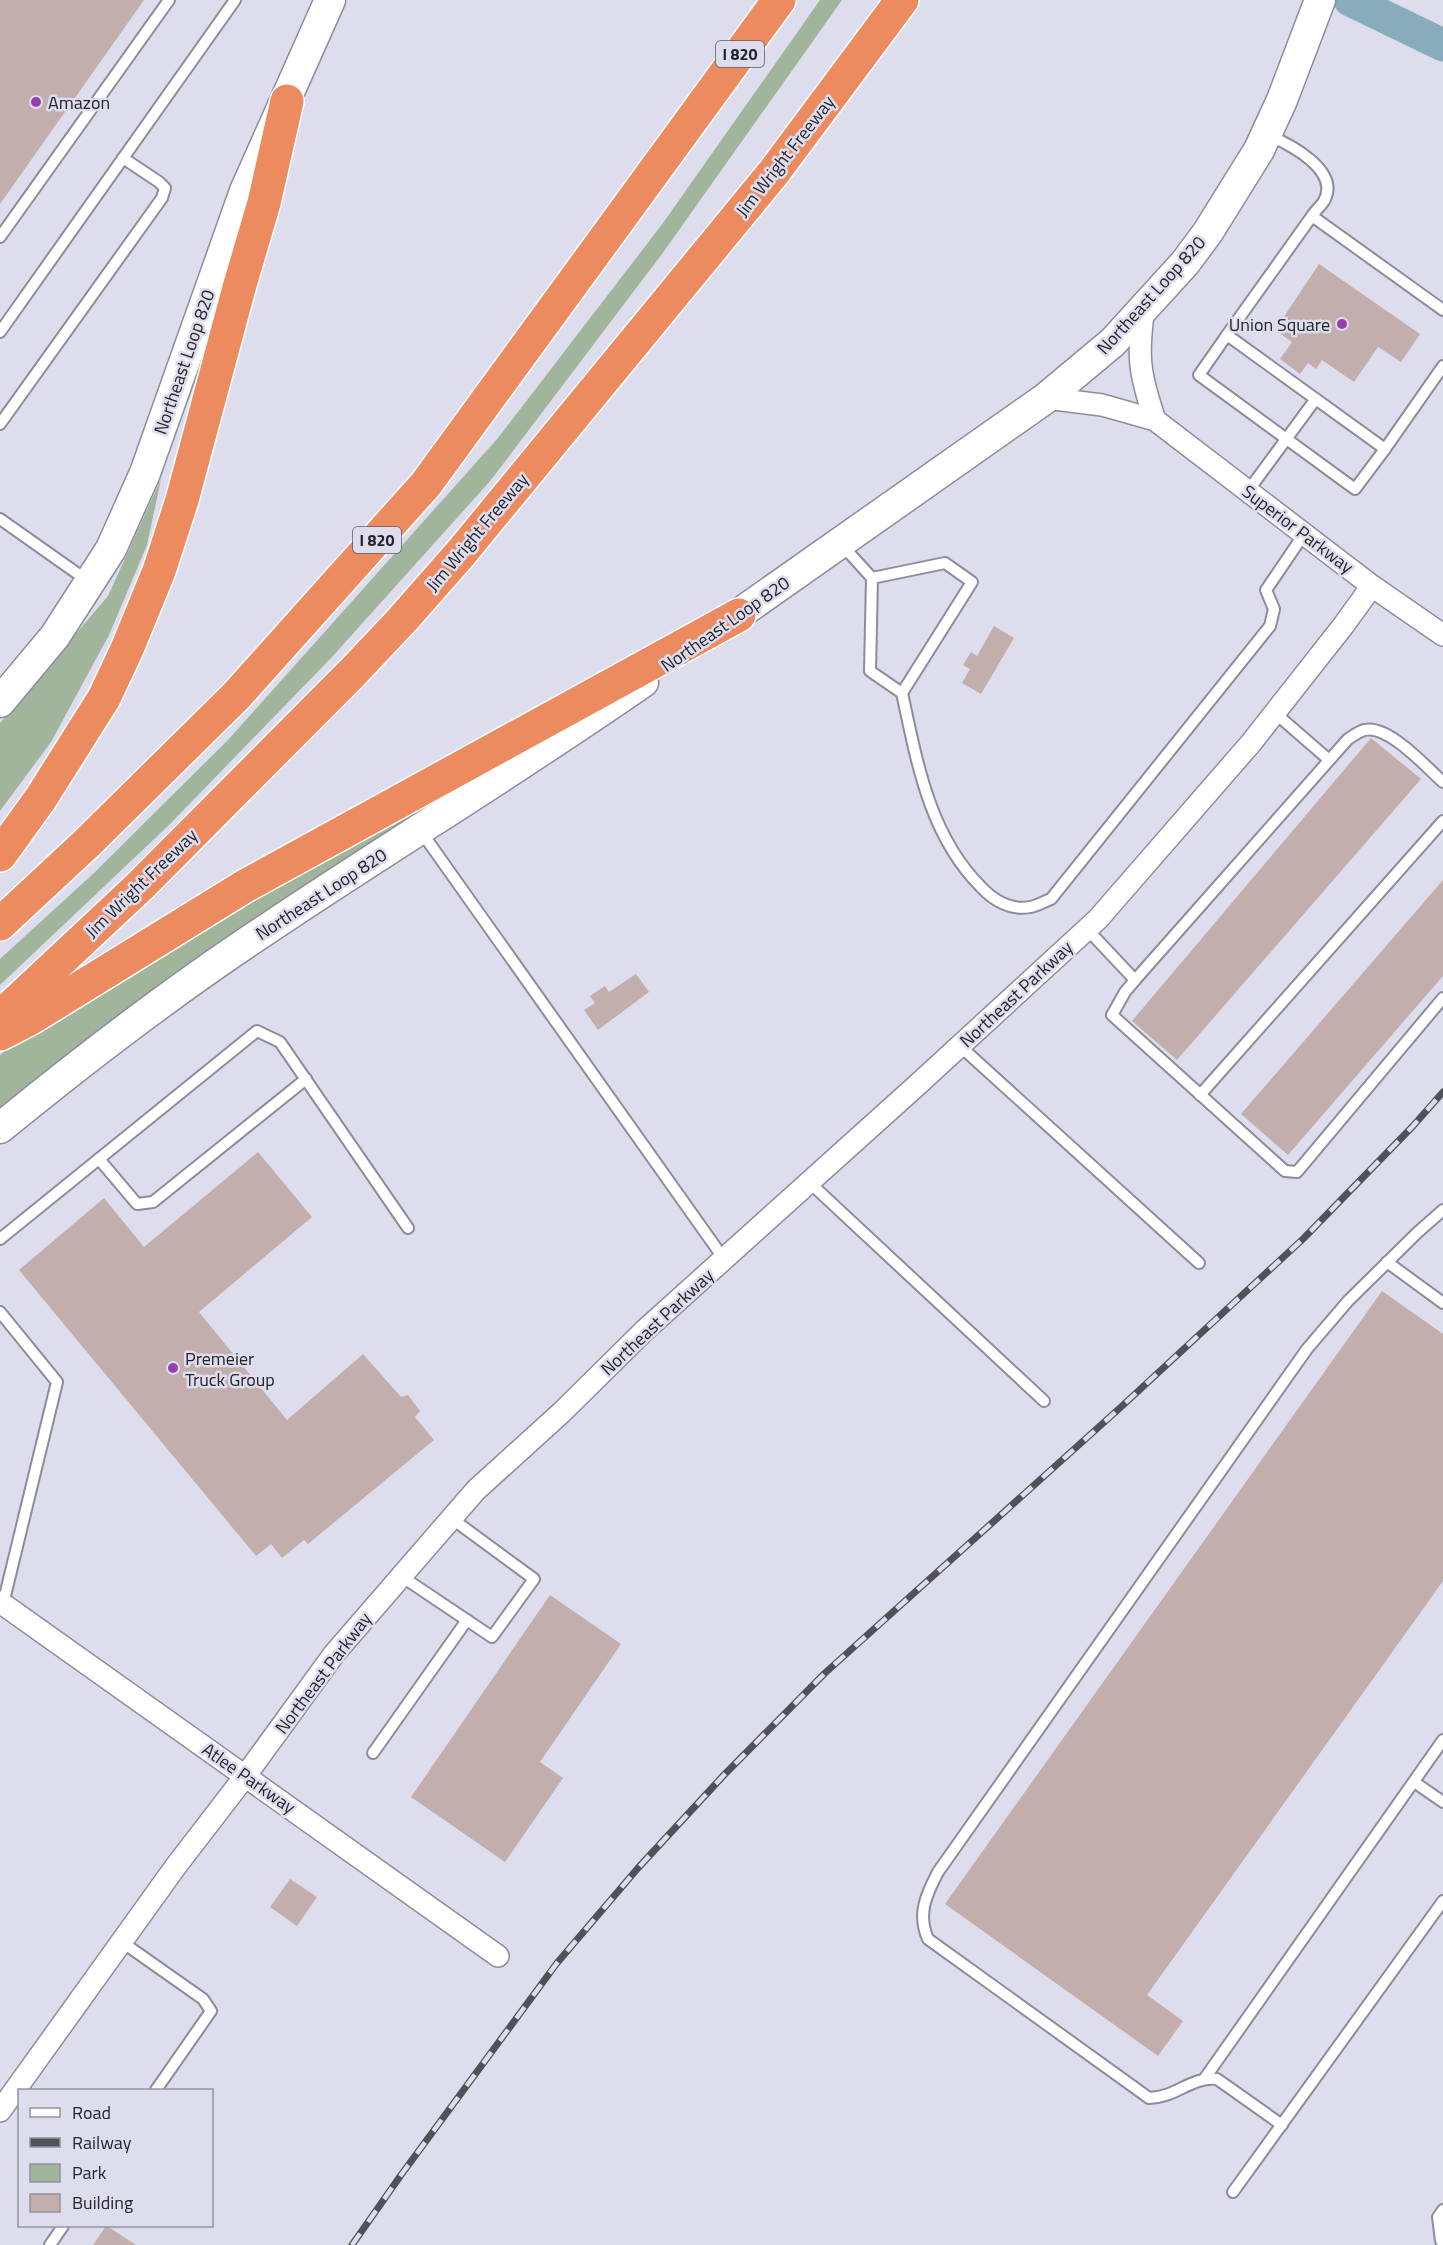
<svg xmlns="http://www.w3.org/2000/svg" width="1443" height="2245" font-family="'Titillium Web',sans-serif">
	<rect width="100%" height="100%" fill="#dedded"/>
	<g fill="#a0b59c">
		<polygon points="820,0 842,0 662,254 491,480 332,657 169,825 0,985 0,959 94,873 228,740 498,438 663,223"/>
		<polygon points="161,479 147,545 109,635 51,742 0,811 0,723 108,596"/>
		<polygon points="472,782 0,1110 0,1055 9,1047 207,925"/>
	</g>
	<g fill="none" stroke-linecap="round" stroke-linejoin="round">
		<polyline stroke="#88acbb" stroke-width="33" points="1350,0 1443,45"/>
	</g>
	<g fill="#c2afad">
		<polygon points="0,0 144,0 0,204"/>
		<polygon points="1319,264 1420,334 1401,362 1378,347 1354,382 1322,360 1316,369 1308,363 1300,374 1280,359 1292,342 1275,330"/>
		<polygon points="994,626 1014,638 981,694 962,683 970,669 963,665 971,652 977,656"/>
		<polygon points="1371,738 1421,779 1177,1060 1132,1021"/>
		<polygon points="1443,880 1443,976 1288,1155 1241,1114"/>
		<polygon points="636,974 649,992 598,1030 584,1010 595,1003 590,996 605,986 609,992"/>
		<polygon points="258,1152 312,1217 199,1312 287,1420 363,1354 401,1397 408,1395 420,1411 415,1417 434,1440 308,1544 304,1540 282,1558 271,1544 256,1556 19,1270 104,1198 144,1247"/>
		<polygon points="1382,1291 1443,1334 1443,1581 1147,1995 1183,2021 1158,2056 945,1904"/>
		<polygon points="550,1595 621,1644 540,1762 563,1778 505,1862 411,1797"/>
		<polygon points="290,1879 317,1897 297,1926 270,1907"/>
		<polygon points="106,2226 107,2226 136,2245 93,2245"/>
	</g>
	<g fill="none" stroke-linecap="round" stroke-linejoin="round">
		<g stroke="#8d8c9b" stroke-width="14">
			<g id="lane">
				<path d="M 1268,135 C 1289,144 1341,170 1324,201 C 1321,206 1315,211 1312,216"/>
				<polyline points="0,237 169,0"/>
				<polyline points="1443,310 1312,216 1227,335 1385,449 1443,366"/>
				<polyline points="0,332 235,0"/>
				<polyline points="1227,335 1199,375 1355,489 1385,449"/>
				<polyline points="0,424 162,198 165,188 159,182 123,158"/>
				<polyline points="1248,491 1315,400"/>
				<polyline points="0,519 88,581"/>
				<path d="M 841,544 L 872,578 L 870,671 L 902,693 C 917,762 929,835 981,887 C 993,900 1011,911 1030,907 C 1037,906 1045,901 1051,899 L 1270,626 L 1274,609 L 1266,590 L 1304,534"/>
				<polyline points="872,578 945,563 972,582 902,693"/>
				<polyline points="1275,713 1328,759"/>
				<path d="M 1443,782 C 1426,767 1389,725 1365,730 C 1359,731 1353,736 1348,739 L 1135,980 L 1125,992 L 1112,1015 L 1285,1171 L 1297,1172 L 1443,998"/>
				<polyline points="420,830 724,1259"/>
				<polyline points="1087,929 1135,980"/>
				<polyline points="960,1046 1199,1263"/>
				<polyline points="1200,1095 1443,821"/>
				<polyline points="99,1159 137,1204 153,1202 306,1079"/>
				<polyline points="809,1182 1044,1401"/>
				<polyline points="0,1239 257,1031 280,1042 408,1228"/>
				<polyline points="1387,1262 1443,1303"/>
				<polyline points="0,1312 57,1382 3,1604"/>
				<polyline points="401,1576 492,1637 534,1579 451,1518"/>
				<polyline points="373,1753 467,1620"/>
				<polyline points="1414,1782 1443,1802"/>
				<polyline points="122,1942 203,1999 211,2011 156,2090"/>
				<polyline points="1205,2078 1443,1740"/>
				<path d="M 1282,2125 L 1217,2079 C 1189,2077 1178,2097 1149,2098 L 928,1939 C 917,1914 926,1895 938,1872 L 1307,1349 L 1348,1301 L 1418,1232 L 1443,1210"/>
				<polyline points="1233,2192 1443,1901"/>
				<polyline points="1443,2210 1438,2217 1441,2241 1443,2243"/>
				<polyline points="50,2245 63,2226"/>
			</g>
		</g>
		<g stroke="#8d8c9b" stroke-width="24">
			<g id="street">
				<path d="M 1144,307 C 1137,356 1139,373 1155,420"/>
				<polyline points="1046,398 1102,405 1155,420 1372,586 1443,635"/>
				<polyline points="0,1602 498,1956"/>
				<polyline points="0,2111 176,1866 246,1775 334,1654 476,1490 561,1413 645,1330 915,1087 1098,919 1251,743 1343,626 1372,586"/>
			</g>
		</g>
		<g stroke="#8d8c9b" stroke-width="33">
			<g id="secondary">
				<polyline points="719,628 1046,398 1113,342 1185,263 1208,232 1259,150 1282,100 1320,0"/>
				<polyline points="0,702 55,636 111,549 145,473 245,191 330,0"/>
				<path d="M 0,1128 C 87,1057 177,988 270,927 C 394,844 521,767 643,682"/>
			</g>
		</g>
		<g stroke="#fff" stroke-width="36">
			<g id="highway">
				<polyline points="0,855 41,798 104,698 127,649 159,571 182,500 239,288 264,203 287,101"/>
				<polyline points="0,924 87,843 236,696 426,484 779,0"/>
				<polyline points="0,1017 139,887 353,672 403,619 461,553 774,172 902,0"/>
				<polyline points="0,1034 31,1018 245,886 739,615"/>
			</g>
		</g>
		<use href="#lane" stroke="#fff" stroke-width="10"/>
		<use href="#street" stroke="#fff" stroke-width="21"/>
		<use href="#secondary" stroke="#fff" stroke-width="30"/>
		<use href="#highway" stroke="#ec8b60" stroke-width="33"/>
		<g stroke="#515159" stroke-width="7">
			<polyline id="rail" points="352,2245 401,2175 557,1963 638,1868 723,1776 825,1673 1121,1407 1304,1238 1413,1126 1443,1092"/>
		</g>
		<use href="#rail" stroke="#dedded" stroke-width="4.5" stroke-dasharray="14" stroke-linecap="butt"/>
	</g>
	<g fill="#9540ad" stroke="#dedded" stroke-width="2">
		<circle cx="36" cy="102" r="6"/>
		<circle cx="1342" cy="324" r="6"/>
		<circle cx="173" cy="1368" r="6"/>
	</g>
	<g text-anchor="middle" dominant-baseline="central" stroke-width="5" stroke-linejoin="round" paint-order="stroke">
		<g fill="#dedded" stroke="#5c5c64" stroke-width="1.5">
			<rect x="716" y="41" width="48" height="26" rx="4.5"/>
			<rect x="353" y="527" width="48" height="26" rx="4.5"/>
		</g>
		<g font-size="16" font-weight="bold" fill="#24242a">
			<text x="740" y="54">I 820</text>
			<text x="377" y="540">I 820</text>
		</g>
		<g font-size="18" fill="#24242a" stroke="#dedded" text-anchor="start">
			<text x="48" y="102">Amazon</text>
			<text x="1330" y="324" text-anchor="end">Union Square</text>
			<text x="185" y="1358">Premeier<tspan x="185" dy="21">Truck Group</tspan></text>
		</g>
		<g font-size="18" fill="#24242a" stroke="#dedded">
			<text transform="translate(785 156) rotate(-52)">Jim Wright Freeway</text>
			<text transform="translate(1151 295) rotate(-48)">Northeast Loop 820</text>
			<text transform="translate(184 362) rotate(-71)">Northeast Loop 820</text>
			<text transform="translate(1298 529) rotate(37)">Superior Parkway</text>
			<text transform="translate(477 532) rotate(-50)">Jim Wright Freeway</text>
			<text transform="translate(725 624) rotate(-35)">Northeast Loop 820</text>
			<text transform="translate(141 883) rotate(-44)">Jim Wright Freeway</text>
			<text transform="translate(321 894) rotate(-33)">Northeast Loop 820</text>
			<text transform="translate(1016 994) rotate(-43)">Northeast Parkway</text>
			<text transform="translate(657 1322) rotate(-43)">Northeast Parkway</text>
			<text transform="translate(323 1673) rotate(-53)">Northeast Parkway</text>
			<text transform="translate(249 1778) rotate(35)">Atlee Parkway</text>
		</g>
	</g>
	<rect x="18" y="2089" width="195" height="138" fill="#dedded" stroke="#94939f" stroke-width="1.5"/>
	<rect x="30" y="2108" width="30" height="9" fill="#ffffff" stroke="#94939f" stroke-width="1.5"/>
	<text x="72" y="2119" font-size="18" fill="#24242a">Road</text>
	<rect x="30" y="2138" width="30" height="9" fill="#515159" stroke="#94939f" stroke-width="1.5"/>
	<text x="72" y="2149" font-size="18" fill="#24242a">Railway</text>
	<rect x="30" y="2164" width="30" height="18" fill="#a0b59c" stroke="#94939f" stroke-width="1.5"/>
	<text x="72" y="2179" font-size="18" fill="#24242a">Park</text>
	<rect x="30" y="2194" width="30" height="18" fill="#c2afad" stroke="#94939f" stroke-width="1.5"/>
	<text x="72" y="2209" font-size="18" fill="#24242a">Building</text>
</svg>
